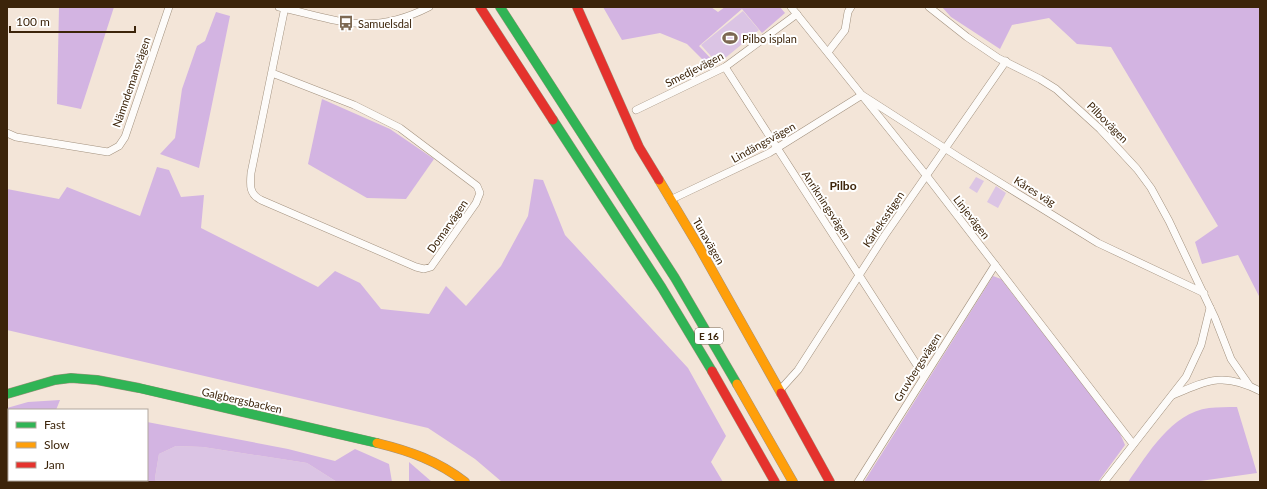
<svg xmlns="http://www.w3.org/2000/svg" width="1267" height="489" font-family="Lato,sans-serif">
	<rect width="100%" height="100%" fill="#f3e5d8"/>
	<g fill="#dbc4e4">
		<polygon points="743,11 759,30 718,64 701,45"/>
		<polygon points="976,177 984,181 977,193 969,188"/>
		<polygon points="996,186 1006,193 998,208 987,202"/>
		<polygon points="176,446 203,447 307,463 337,482 156,482 155,478 159,454"/>
		<polygon points="33,480 74,480 75,482 31,482"/>
	</g>
	<g fill="#d3b4e2">
		<polygon points="59,7 114,7 81,109 57,104"/>
		<polygon points="603,7 711,7 718,12 725,7 780,7 785,13 762,33 742,9 699,46 715,63 710,67 687,44 660,33 622,40"/>
		<polygon points="942,7 1260,7 1260,298 1238,255 1202,264 1195,242 1218,226 1111,47 1077,44 1049,18 1012,25 1000,49 951,17"/>
		<polygon points="216,12 230,16 199,168 160,154 175,138 182,89 197,46 205,41"/>
		<polygon points="322,99 390,129 434,159 406,199 367,198 308,164"/>
		<polygon points="157,167 169,170 181,197 204,195 201,228 318,287 335,271 360,283 381,309 429,314 446,286 466,306 501,266 528,216 534,179 543,180 565,235 688,368 726,436 711,462 723,482 502,482 475,459 428,428 7,330 7,189 59,199 67,187 140,216"/>
		<polygon points="993,276 1001,279 1119,431 1125,445 1098,482 864,482"/>
		<polygon points="60,400 56,410 9,410 9,433 7,433 7,408 28,402"/>
		<path d="M 1237,407 L 1257,473 L 1193,482 L 1128,482 C 1148,454 1171,413 1209,408 C 1218,407 1228,407 1237,407 Z"/>
		<polygon points="147,422 288,449 335,461 355,449 389,464 392,482 337,482 307,463 203,447 176,446 159,454 155,478 156,482 75,482 74,480 147,480"/>
		<polygon points="409,462 432,482 409,482"/>
	</g>
	<g fill="none" stroke-linecap="round" stroke-linejoin="round">
		<g stroke="#a2917e" stroke-width="8">
			<g id="street">
				<path d="M 279,7 C 338,20 370,37 429,7"/>
				<polyline points="791,7 926,175 1133,444"/>
				<polyline points="929,7 967,37 998,58 1040,79 1056,89 1100,129 1137,169 1151,188 1169,221 1215,318 1231,359 1249,385"/>
				<polyline points="828,52 845,30 848,12 851,7"/>
				<polyline points="725,67 924,376"/>
				<path d="M 272,73 L 354,105 L 400,128 L 477,186 L 480,193 L 476,203 L 431,267 L 424,269 L 416,267 L 261,200 C 249,194 250,185 251,173 L 285,7"/>
				<polyline points="636,110 725,67 797,14"/>
				<polyline points="7,133 16,137 108,152 119,146 125,137 169,7"/>
				<polyline points="670,200 769,153 862,95 960,158 1098,243 1204,293"/>
				<polyline points="780,390 798,370 885,235 1006,61"/>
				<path d="M 1173,395 C 1208,380 1224,372 1260,391"/>
				<polyline points="858,482 995,265"/>
				<polyline points="1104,482 1186,377 1201,345 1210,308"/>
			</g>
		</g>
		<g stroke="#a2917e" stroke-width="10">
			<g id="fast">
				<polyline points="500,7 675,278 737,384"/>
				<polyline points="553,120 662,288 712,371"/>
				<polyline points="7,394 55,380 71,378 97,380 139,388 377,443"/>
			</g>
		</g>
		<g stroke="#a2917e" stroke-width="10">
			<g id="slow">
				<polyline points="659,180 699,247 781,393"/>
				<polyline points="737,384 793,482"/>
				<path d="M 377,443 C 410,451 438,461 465,482"/>
			</g>
		</g>
		<g stroke="#a2917e" stroke-width="10">
			<g id="jam">
				<polyline points="480,7 553,120"/>
				<polyline points="577,7 639,147 659,180"/>
				<polyline points="712,371 775,482"/>
				<polyline points="781,393 830,482"/>
			</g>
		</g>
		<use href="#street" stroke="#fdfbf9" stroke-width="7"/>
		<use href="#fast" stroke="#30b455" stroke-width="9"/>
		<use href="#slow" stroke="#ff9f0a" stroke-width="9"/>
		<use href="#jam" stroke="#e5322d" stroke-width="9"/>
	</g>
	<defs>
		<g id="bus-bare" transform="scale(1.2)"><path d="M-5-6H5V4H4V6H2V4H-2V6H-4V4H-5ZM-3.5-4V0h7V-4ZM-3.5 1.2v1.5H-2V1.2ZM2 1.2v1.5H3.5V1.2Z" fill="#7c6852" stroke="#fff" stroke-width="2.5" paint-order="stroke"/></g>
		<g id="stadium-bare" transform="scale(1.2)"><path d="M0-5a6.5 5 0 1 0 0 10a6.5 5 0 1 0 0-10ZM-3.5-1.8h7v3.6h-7Z" fill="#7c6852" stroke="#fff" stroke-width="2.5" paint-order="stroke"/></g>
	</defs>
	<g fill-rule="evenodd">
		<use href="#bus-bare" x="346" y="23"/>
		<use href="#stadium-bare" x="730" y="38"/>
	</g>
	<g text-anchor="middle" dominant-baseline="central" stroke-width="4" stroke-linejoin="round" paint-order="stroke">
		<rect fill="#fff" stroke="#766654" stroke-width="1" x="695" y="328" width="28" height="16" rx="3"/>
		<g font-size="10" font-weight="bold" fill="#3c240a">
			<text x="709" y="336">E 16</text>
		</g>
		<g font-size="11" fill="#3c240a" stroke="#fff" text-anchor="start">
			<text x="358" y="23">Samuelsdal</text>
			<text x="742" y="38">Pilbo isplan</text>
		</g>
		<g font-size="11" fill="#3c240a" stroke="#fff">
			<text transform="translate(694 69) rotate(-27)">Smedjevägen</text>
			<text transform="translate(131 82) rotate(-71)">Nämndemansvägen</text>
			<text transform="translate(1108 122) rotate(45)">Pilbovägen</text>
			<text transform="translate(763 142) rotate(-29)">Lindängsvägen</text>
			<text transform="translate(1035 191) rotate(32)">Kåres väg</text>
			<text transform="translate(827 205) rotate(57)">Anrikningsvägen</text>
			<text transform="translate(972 217) rotate(52)">Linjevägen</text>
			<text transform="translate(883 219) rotate(-56)">Kärleksstigen</text>
			<text transform="translate(447 226) rotate(-55)">Domarvägen</text>
			<text transform="translate(709 241) rotate(60)">Tunavägen</text>
			<text transform="translate(917 367) rotate(-58)">Gruvbergsvägen</text>
			<text transform="translate(242 400) rotate(13)">Galgbergsbacken</text>
		</g>
		<g font-size="12" font-weight="bold" fill="#3c240a" stroke="#fff">
			<text x="843" y="185">Pilbo</text>
		</g>
	</g>
	<rect width="1267" height="489" fill="none" stroke="#3c240a" stroke-width="16"/>
	<rect x="8" y="409" width="140" height="72" fill="#ffffff" stroke="#b1a79d"/>
	<rect x="16" y="422" width="20" height="6" fill="#30b455" stroke="#b1a79d"/>
	<text x="44" y="429" font-size="12" fill="#3c240a">Fast</text>
	<rect x="16" y="442" width="20" height="6" fill="#ff9f0a" stroke="#b1a79d"/>
	<text x="44" y="449" font-size="12" fill="#3c240a">Slow</text>
	<rect x="16" y="462" width="20" height="6" fill="#e5322d" stroke="#b1a79d"/>
	<text x="44" y="469" font-size="12" fill="#3c240a">Jam</text>
	<path d="M10 26v6h125v-6" fill="none" stroke="#3c240a" stroke-width="2"/>
	<text x="16" y="26" font-size="12" fill="#3c240a" stroke="#ffffff" stroke-width="3" paint-order="stroke">100 m</text>
</svg>
